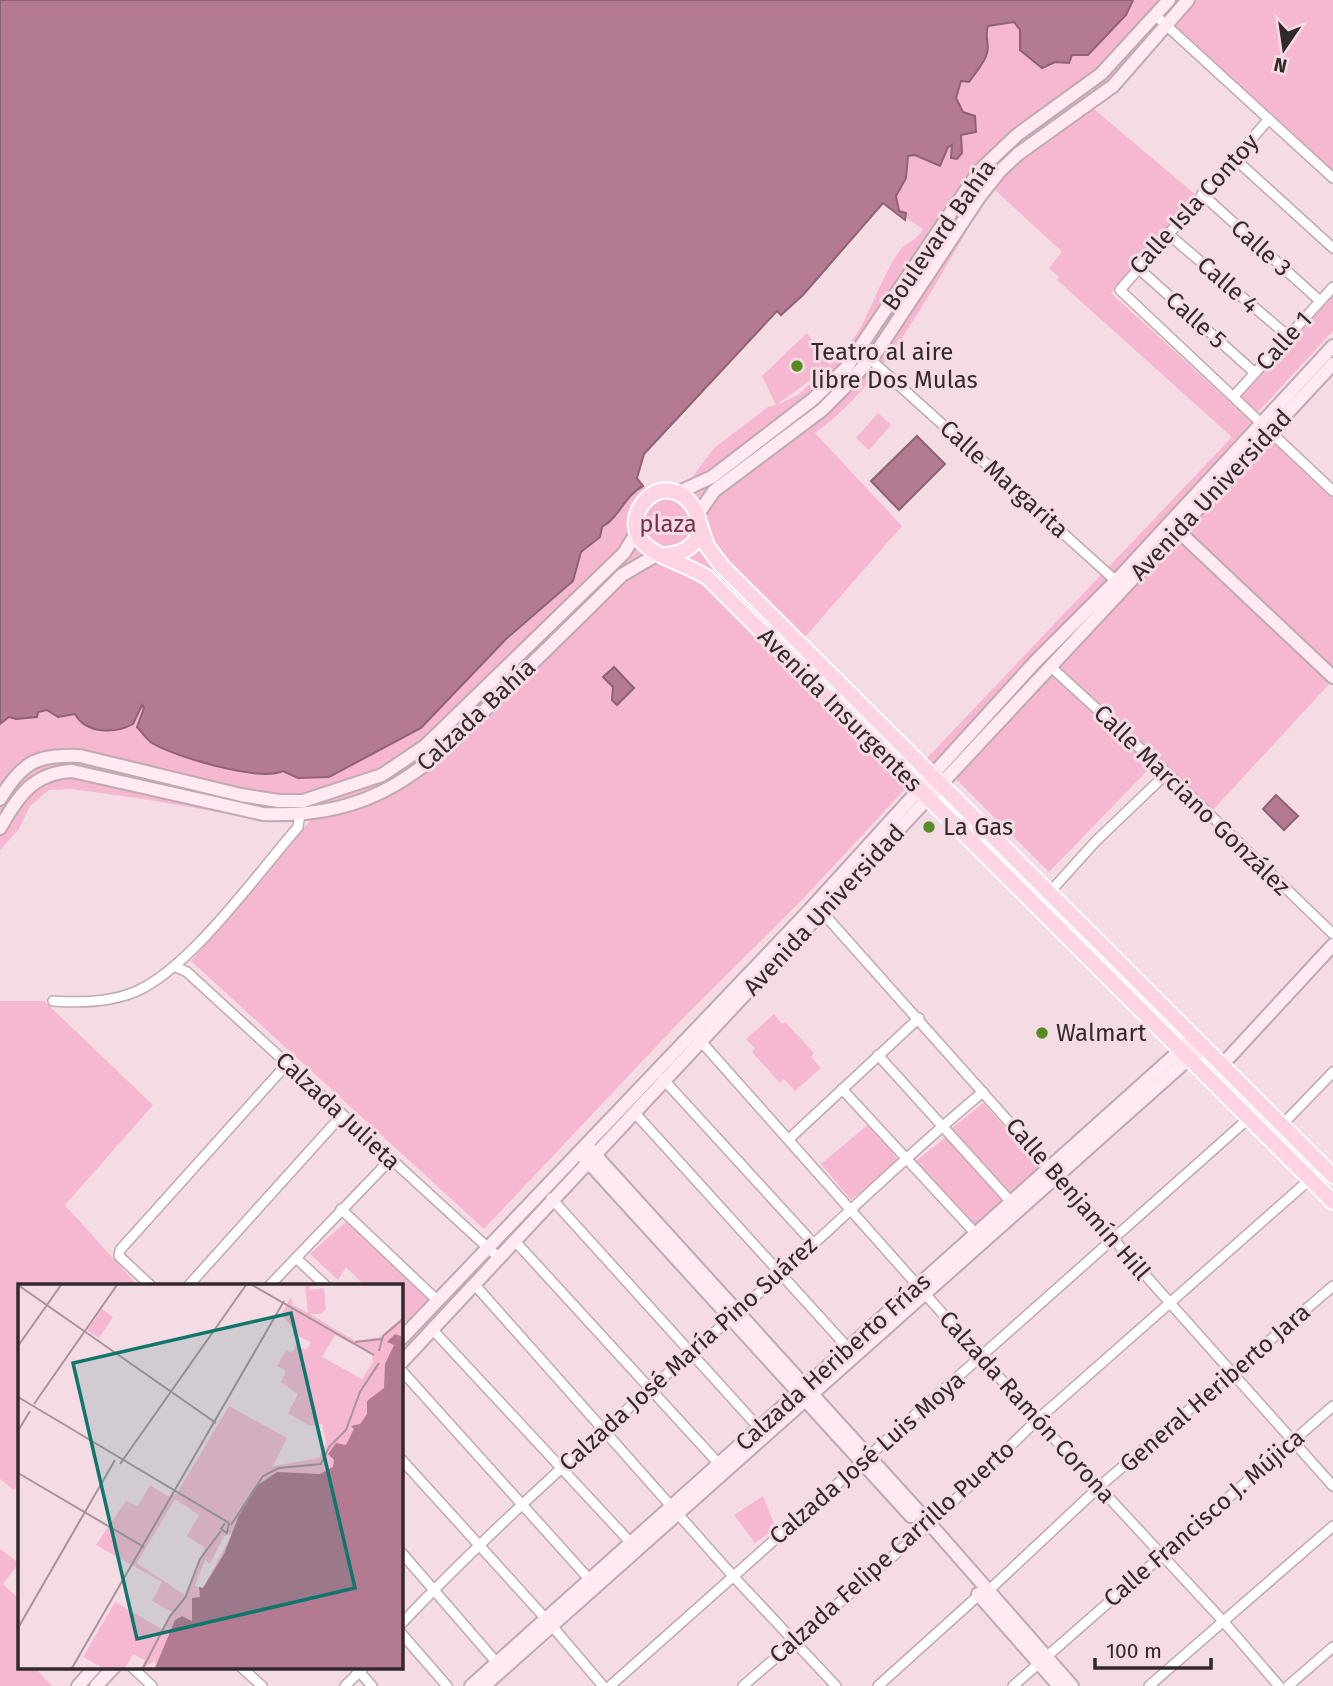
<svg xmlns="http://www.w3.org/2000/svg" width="1333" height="1686" font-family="'Fira Sans',sans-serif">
	<rect width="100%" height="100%" fill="#f5dbe4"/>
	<g fill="#f6b8d0" fill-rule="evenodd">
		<path d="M 0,0 L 1333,0 L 1333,170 L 1171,22 L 1094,109 L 1197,196 L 1111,293 L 1333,497 L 1333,680 L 1211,812 L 1149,769 L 1049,872 L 956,779 L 903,791 L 801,901 L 685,1016 L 484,1229 L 191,961 L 314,816 L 252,818 L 143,799 L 72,789 L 49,790 L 30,806 L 19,829 L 0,850 ZM 992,187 L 1062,252 L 1049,268 L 1059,277 L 1057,280 L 1232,437 L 926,759 L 805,637 L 902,526 L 815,433 C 890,380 945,265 992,187 ZM 883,203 L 923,229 C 918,240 907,242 900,250 C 874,287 866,337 830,365 L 807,333 L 762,376 L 776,405 L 768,407 L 714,448 L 691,479 L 671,489 L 646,489 L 637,478 L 644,454 L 777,311 L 781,315 L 803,295 ZM 826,369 L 798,395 L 779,404 L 779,403 Z"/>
		<polygon points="1333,293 1333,331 1258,412 1239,396"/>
		<polygon points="878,413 891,425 869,450 856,438"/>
		<polygon points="0,1001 44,1001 153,1105 65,1205 137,1285 19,1285 19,1484 14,1490 0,1479"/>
		<polygon points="774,1014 782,1024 785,1022 814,1053 811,1057 821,1068 795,1091 784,1079 780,1083 752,1052 755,1048 746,1039"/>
		<polygon points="983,1103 1043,1169 1013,1196 951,1129"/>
		<polygon points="869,1124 899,1161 851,1200 821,1164"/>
		<polygon points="951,1133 1008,1202 978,1229 916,1161"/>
		<polygon points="348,1220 435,1302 407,1327 401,1321 401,1285 364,1285 346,1267 338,1280 310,1254"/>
		<polygon points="763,1496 776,1528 755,1543 734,1515"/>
		<polygon points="0,1549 19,1563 3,1584 19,1599 19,1667 38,1667 39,1672 52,1686 0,1686"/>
	</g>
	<g fill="#b47a91" stroke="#8d6273" stroke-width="2">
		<path d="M 0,0 L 1133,0 L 1126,15 L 1088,55 L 1072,55 L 1069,63 L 1055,62 L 1042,68 L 1020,50 L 1020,30 L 1014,22 L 988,26 C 984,37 990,44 987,53 C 985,63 974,74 969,82 L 961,81 L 956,98 L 963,112 L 975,116 L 976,132 L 961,135 L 962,153 L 957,159 L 951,158 L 952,145 L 948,147 L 940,166 L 915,155 L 908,156 L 906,178 L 896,196 L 899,211 L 906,213 L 905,220 L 883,203 L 803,295 L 781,315 L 777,311 L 644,454 L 637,478 L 643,486 C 624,496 620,517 602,527 L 600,537 L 581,552 L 573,581 L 506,639 L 421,728 L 329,777 L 298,778 L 283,771 C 260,782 175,757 152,743 C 146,739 142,732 137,727 L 144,708 L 142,705 L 133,724 C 115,734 86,734 75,714 L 58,717 L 47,710 L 38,712 L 37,717 L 16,719 L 9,717 L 0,724 Z"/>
		<polygon points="917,436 945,464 899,510 871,481"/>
		<polygon points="614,667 634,688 617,705 612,700 613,687 603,677"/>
		<polygon points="1276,795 1298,816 1284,830 1263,809"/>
	</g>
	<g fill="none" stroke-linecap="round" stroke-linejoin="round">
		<g stroke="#c1a9b1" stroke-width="12">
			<g id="street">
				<polyline points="1155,15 1333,178"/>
				<polyline points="1269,119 1120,290 1333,491"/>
				<polyline points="1234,158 1333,248"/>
				<polyline points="1202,194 1320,301"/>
				<polyline points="1167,233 1288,336"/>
				<polyline points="1137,267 1255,373"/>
				<polyline points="860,350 1116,581"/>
				<polyline points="1234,396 1333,287"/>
				<polyline points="1051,667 1167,773 1333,934"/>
				<polyline points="1049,893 1096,841 1167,773"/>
				<polyline points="823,913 1333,1486"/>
				<polyline points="176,967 187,972 498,1257"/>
				<path d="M 53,1001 C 80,1003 112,1002 137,991 C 192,966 257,874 298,827 L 300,814"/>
				<polyline points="698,1038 1037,1420 1223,1621 1279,1686"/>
				<polyline points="878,1055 1011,1202"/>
				<polyline points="663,1079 813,1243"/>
				<polyline points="842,1089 976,1234"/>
				<polyline points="634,1112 848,1348"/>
				<polyline points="1282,1125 1333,1072"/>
				<polyline points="790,1138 919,1018"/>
				<polyline points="551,1198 759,1428"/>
				<polyline points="341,1209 438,1301"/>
				<polyline points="514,1240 719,1464"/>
				<polyline points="296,1258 325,1285"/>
				<polyline points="474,1284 733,1576 836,1686"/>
				<polyline points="150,1285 119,1256 120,1250 287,1064"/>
				<polyline points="189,1285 342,1115"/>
				<polyline points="270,1285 390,1160"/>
				<polyline points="432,1329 631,1543"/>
				<polyline points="401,1370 590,1580"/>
				<polyline points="401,1459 546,1619 603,1686"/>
				<polyline points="401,1552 497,1663"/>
				<path d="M 401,1624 C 519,1500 650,1390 778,1276 C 847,1215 912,1150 983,1092"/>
				<polyline points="401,1633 447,1686"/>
				<polyline points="132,1667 152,1686"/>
				<polyline points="241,1667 262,1686"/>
				<polyline points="355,1667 372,1686"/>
				<polyline points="345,1686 364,1667"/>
				<polyline points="610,1686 1249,1118"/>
				<polyline points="743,1686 930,1524 1037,1420 1324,1167"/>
				<polyline points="878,1686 979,1595 987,1592 1099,1487 1333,1286"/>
				<polyline points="1013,1686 1333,1406"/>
				<polyline points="1149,1686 1333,1526"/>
				<polyline points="1288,1686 1333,1647"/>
			</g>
		</g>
		<g stroke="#c1a9b1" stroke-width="16">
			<g id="secondary">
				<polyline points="677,493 712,477 812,400 846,368 979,171 1017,135 1101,74 1169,0"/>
				<polyline points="698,514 714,491 822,410 844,388 878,350 980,196 1000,171 1018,154 1113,86 1188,0"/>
				<polyline points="1173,526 1333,677"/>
				<path d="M 0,799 C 22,762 37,754 80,756 L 241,795 L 279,801 L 303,801 L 382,775 L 425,746 L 624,553 L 637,532"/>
				<path d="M 0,828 C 18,796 33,773 72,771 L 263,814 C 381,819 431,764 508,687 C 546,650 584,613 622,575 L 658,554"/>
				<polyline points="1222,1065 1333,945"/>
				<polyline points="588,1147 930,1524 1072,1686"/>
				<polyline points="581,1154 911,1516"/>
				<polyline points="401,1339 806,914 1036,661 1116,581 1333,346"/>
				<polyline points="401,1363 1333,364"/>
				<polyline points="978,1594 1059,1686"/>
				<polyline points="78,1686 95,1667"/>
				<polyline points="96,1686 114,1667"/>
				<polyline points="471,1686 1194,1038"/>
				<polyline points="484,1686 1203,1046"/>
			</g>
		</g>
		<g stroke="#fff" stroke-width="18">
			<g id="primary">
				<polyline points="700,525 707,546 722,566 1333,1176"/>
				<path d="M 666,555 C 735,548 681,458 643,503 C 636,512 634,523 637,533 C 644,555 689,564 708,578 L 1333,1202"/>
			</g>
		</g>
		<use href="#street" stroke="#fff" stroke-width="9"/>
		<use href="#secondary" stroke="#ffe9f2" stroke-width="12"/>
		<use href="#primary" stroke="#fed3e4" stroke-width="14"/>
	</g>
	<g fill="#578b23" stroke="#f5dbe4" stroke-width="2.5">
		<circle cx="797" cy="366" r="7"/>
		<circle cx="929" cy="827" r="7"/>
		<circle cx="1042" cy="1033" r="7"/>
	</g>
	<g text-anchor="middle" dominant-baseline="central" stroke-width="6" stroke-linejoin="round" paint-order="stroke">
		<g font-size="24" fill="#32292c" stroke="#f5dbe4">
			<text transform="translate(1194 204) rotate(-48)">Calle Isla Contoy</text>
			<text transform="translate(939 235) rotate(-55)">Boulevard Bahía</text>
			<text transform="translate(1261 248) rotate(42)">Calle 3</text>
			<text transform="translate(1228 285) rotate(41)">Calle 4</text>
			<text transform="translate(1196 320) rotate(42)">Calle 5</text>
			<text transform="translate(1284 341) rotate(-48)">Calle 1</text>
			<text transform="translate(1004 479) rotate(42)">Calle Margarita</text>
			<text transform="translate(1211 495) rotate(-47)">Avenida Universidad</text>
			<text transform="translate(840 710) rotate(45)">Avenida Insurgentes</text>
			<text transform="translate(476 715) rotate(-43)">Calzada Bahía</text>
			<text transform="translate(1192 800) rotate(44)">Calle Marciano González</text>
			<text transform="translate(824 910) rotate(-47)">Avenida Universidad</text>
			<text transform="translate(338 1111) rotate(43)">Calzada Julieta</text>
			<text transform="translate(1078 1199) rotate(49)">Calle Benjamín Hill</text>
			<text transform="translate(688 1354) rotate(-42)">Calzada José María Pino Suárez</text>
			<text transform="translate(833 1362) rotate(-42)">Calzada Heriberto Frías</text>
			<text transform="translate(1215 1388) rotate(-41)">General Heriberto Jara</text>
			<text transform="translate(1027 1407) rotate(48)">Calzada Ramón Corona</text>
			<text transform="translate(867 1458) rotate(-41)">Calzada José Luis Moya</text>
			<text transform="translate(1204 1518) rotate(-41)">Calle Francisco J. Mújica</text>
			<text transform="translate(892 1552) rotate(-42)">Calzada Felipe Carrillo Puerto</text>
		</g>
		<g font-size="24" fill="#32292c" stroke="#f5dbe4" text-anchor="start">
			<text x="811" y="352">Teatro al aire<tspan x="811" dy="28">libre Dos Mulas</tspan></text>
			<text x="943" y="827">La Gas</text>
			<text x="1056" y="1033">Walmart</text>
		</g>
		<g font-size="24" fill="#793152" stroke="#f5dbe4">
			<text x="668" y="524">plaza</text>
		</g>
	</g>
	<g transform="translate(18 1284)">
		<rect width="385" height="385" fill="#f5dbe4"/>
		<path d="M 287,1 L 293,1 L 291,6 L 306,4 L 308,25 L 303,30 L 292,30 L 337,57 L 362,53 L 385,33 L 385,384 L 137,384 L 137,377 L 124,384 L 127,376 L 115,370 L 107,384 L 85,384 L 65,373 L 97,318 L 144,345 L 154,328 L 134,317 L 144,298 L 78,261 L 108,217 L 120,222 L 132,201 L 151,213 L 159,209 L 211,122 L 269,154 L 255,182 L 301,174 L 308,159 L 304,140 L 292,142 L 270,129 L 280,110 L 263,98 L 268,87 L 259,82 L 268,66 L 274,69 L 278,61 L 289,66 L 293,58 L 275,50 L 276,45 L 263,30 L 273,13 L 275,21 L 290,29 ZM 317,51 L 354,71 L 355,78 L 344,95 L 304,73 ZM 157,215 L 181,231 L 169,252 L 187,264 L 167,311 L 119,279 ZM 214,250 L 185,304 L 177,302 L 187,276 L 192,280 L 206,252 ZM 84,25 L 95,33 L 81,54 L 69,46 Z" fill="#f6b8d0" fill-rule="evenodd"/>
		<path d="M 377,50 L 385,53 L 385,384 L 137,384 L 157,336 L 164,332 L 174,337 L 174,314 L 182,313 L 181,303 L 185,304 L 206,270 L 221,231 L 240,201 L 259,188 L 302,190 L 315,183 L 316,176 L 310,170 L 318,159 L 328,161 L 336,145 L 333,142 L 342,140 L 349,130 L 349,117 L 366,104 L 367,80 L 376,61 L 369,58 Z" fill="#b47a91"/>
		<path fill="none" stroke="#a7949a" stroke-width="2" d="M 0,1 L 198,139M 234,1 L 356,71M 337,58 L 364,55M 0,62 L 43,1M 361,67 L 365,52 L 385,35M 0,113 L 211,239 L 209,249 L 203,245 L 207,239M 16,120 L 99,1M 0,147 L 12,127M 102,180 L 228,1M 0,189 L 126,263M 213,241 L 245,192 L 261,184 L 303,180 L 311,163 L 328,146 L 342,108 L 361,79M 0,344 L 97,176M 54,384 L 266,17M 125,384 L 152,332 L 167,314 L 182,275 L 203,247"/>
		<path fill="#0f766e" fill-opacity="0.15" stroke="#0f766e" stroke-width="3.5" d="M 273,29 L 337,304 L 119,355 L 55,79 Z"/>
		<rect width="385" height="385" fill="none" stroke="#32292c" stroke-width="3.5"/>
	</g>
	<g transform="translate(1284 49) rotate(193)" stroke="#f5dbe4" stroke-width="5" paint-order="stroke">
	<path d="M0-5L12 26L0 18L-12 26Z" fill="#32292c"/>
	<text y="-10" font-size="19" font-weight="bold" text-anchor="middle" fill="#32292c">N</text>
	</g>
	<path d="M1095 1658v10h116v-10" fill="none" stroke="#32292c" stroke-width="3.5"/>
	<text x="1106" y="1658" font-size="21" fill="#32292c" stroke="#f5dbe4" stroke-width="5" paint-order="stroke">100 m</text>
</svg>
